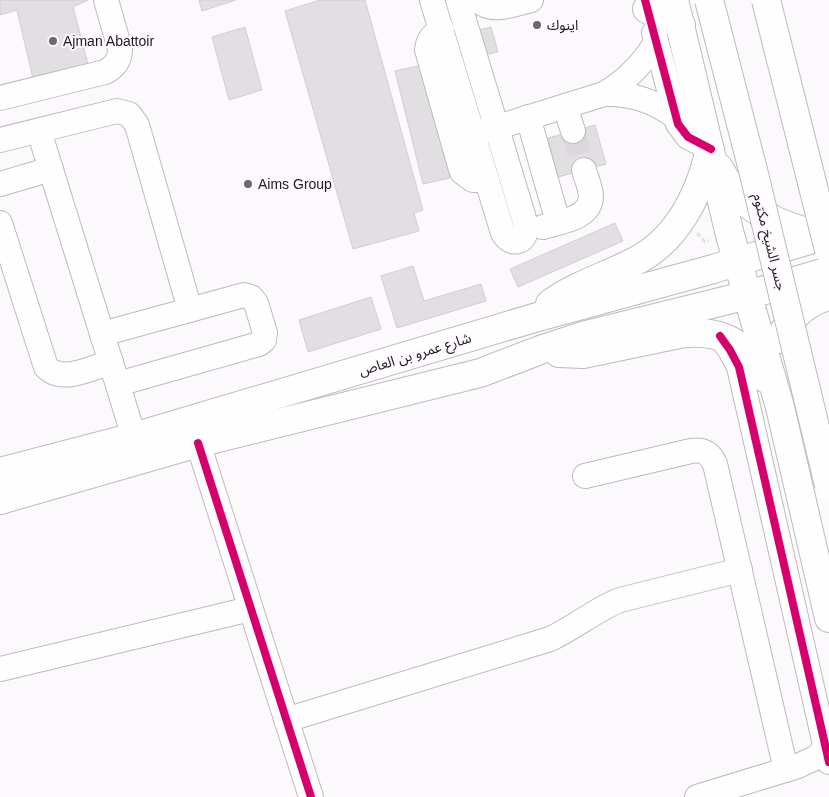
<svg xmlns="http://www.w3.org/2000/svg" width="829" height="797" font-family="Arial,'Noto Sans Arabic',sans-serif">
	<rect width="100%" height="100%" fill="#fcf9fd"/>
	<g fill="#e1dfe2" stroke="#d0ced1">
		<polygon points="0,0 88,0 73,7 89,68 34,83 17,10 0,15"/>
		<polygon points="199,0 236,0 202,11"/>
		<polygon points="320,0 365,0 423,210 414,213 419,231 353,249 285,11"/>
		<polygon points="245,27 262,90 229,100 212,37"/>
		<polygon points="491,27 498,52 484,55 478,30"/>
		<polygon points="422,65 450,178 423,184 395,71"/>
		<polygon points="595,125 606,164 558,177 548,138"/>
		<polygon points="615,223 623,241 518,287 510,269"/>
		<polygon points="413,266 424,301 481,284 486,301 397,328 381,276"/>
		<polygon points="371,297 381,329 308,352 299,320"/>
	</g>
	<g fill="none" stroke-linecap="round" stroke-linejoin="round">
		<polyline stroke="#dbd8dc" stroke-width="24" stroke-dasharray="24 12" stroke-linecap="butt" points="573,131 584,170"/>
		<g stroke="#bdbabe" stroke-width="26">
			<g id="minor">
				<path d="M 432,0 L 503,233 C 512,248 528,242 526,225 L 458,0"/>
				<path d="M 477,0 C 492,14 514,4 531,0"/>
				<path d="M 442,30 C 432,34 428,40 427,50 L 460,166 L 462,172 L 473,180 L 487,180"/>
				<polyline points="654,33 678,124 688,137 711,149"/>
				<path d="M 604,94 C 631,93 653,100 674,116"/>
				<path d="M 0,98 L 105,72 C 115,67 120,60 120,49 L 106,0"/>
				<polyline points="565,106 573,131"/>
				<polyline points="528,117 558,222"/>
				<polyline points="39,131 134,437"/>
				<path d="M 482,132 L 604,94 C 626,81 643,64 656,42"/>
				<polyline points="0,140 117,111 129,114 137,125 190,310"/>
				<polyline points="0,184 51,169"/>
				<path d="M 0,223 L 46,367 C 62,384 91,368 111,362"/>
				<path d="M 543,227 C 559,222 590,219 591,197 C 591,188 586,178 584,170"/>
				<polyline points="102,334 244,295 251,297 256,303 265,333 264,340 259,344 118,384"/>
				<polyline points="720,336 730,350 739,367 829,762"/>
				<polyline points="198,443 311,797"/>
				<path d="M 585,476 L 691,451 C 703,449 710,453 715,464 L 786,770"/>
				<polyline points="0,669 250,609"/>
				<path d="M 286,720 L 550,639 C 574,628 595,610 620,600 L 740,570"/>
				<polyline points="697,797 798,766 817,757 829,744"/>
			</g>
		</g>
		<g stroke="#bdbabe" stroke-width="30">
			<g id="major">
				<polyline points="674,0 730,235 780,407 829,618"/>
				<polyline points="647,9 681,25"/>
				<path d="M 719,168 C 738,209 783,228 824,236"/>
				<path d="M 550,304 C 574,286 604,277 632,263 C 676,242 699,196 710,150"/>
				<path d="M 780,339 C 790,317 805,302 829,296"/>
				<path d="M 559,353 L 583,354 L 679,334 C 718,328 746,342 765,378"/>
				<polyline points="0,472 134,437 534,318 713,269 829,234"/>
				<polyline points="0,500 198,443 480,373 543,349 586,335 748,295 829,271"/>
			</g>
		</g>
		<polyline stroke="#e3e3e4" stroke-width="3" stroke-dasharray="5 2.5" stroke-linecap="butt" points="697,233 705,242 709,241"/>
		<use href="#minor" stroke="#fffeff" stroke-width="24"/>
		<use href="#major" stroke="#fffeff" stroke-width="28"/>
		<g stroke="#bdbabe" stroke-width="30" stroke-linecap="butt">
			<g id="major-bridge">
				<polyline points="709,0 753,170 829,485"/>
				<polyline points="766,0 829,250"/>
			</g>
		</g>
		<use href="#major-bridge" stroke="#fffeff" stroke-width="28"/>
		<g stroke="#fdf8fe" stroke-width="11">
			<g id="cycleway">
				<polyline points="645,0 678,124 688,137 711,149"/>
				<polyline points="720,336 730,350 739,367 829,762"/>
				<polyline points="198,443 311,797"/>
			</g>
		</g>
		<use href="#cycleway" stroke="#d6006c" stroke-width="8"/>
	</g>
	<g fill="#6c696c" stroke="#fdf8fe" stroke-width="2">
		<circle cx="537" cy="25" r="5"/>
		<circle cx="53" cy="41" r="5"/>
		<circle cx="248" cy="184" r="5"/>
	</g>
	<g text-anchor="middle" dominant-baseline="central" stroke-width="4" stroke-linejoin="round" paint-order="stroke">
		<g font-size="14" fill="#1e1b1e" stroke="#fdf8fe" text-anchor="start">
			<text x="547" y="25">اينوك</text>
			<text x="63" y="41">Ajman Abattoir</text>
			<text x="258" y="184">Aims Group</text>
		</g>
		<g font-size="14" fill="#1e1b1e" stroke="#fdf8fe">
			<text transform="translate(770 242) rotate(76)">جسر الشيخ مكتوم</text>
			<text transform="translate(415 354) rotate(-17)">شارع عمرو بن العاص</text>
		</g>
	</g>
</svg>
